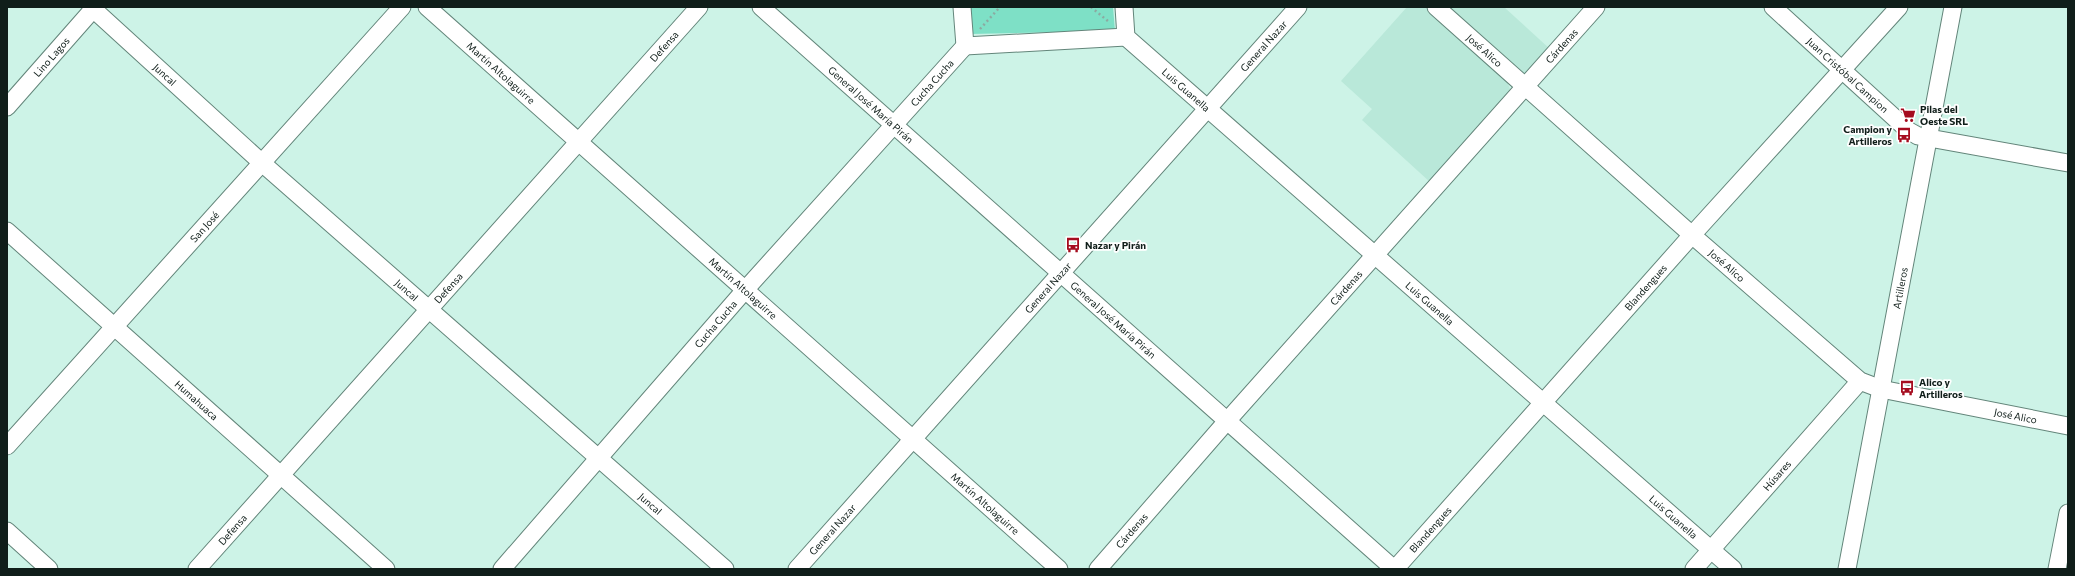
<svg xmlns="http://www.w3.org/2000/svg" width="2075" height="576" font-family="Commissioner,sans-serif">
	<rect width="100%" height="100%" fill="#cdf3e7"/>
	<g fill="#b9e8d9">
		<polygon points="1407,7 1427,7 1506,79 1510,89 1508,95 1430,182 1362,120 1372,109 1341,81"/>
		<polygon points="1447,7 1504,7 1550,49 1526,74 1519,72"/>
	</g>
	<polygon fill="#7ee0c6" points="968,7 1113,7 1115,31 970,34"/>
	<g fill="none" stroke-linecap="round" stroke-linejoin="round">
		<g stroke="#63857a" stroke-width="19">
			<g id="minor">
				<path id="s1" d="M 91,7 L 262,163 L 725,569"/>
				<path id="s2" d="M 427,7 L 1059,569"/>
				<path id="s3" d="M 761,7 L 1394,569"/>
				<polyline points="962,7 965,46"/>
				<path id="s4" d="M 1124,7 L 1126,37 L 1733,569"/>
				<path id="s5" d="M 1436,7 L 1692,235 L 1860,381 L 1881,389 L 2068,426"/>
				<path id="s6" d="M 1773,7 L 1909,131 L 1918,136 L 2068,163"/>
				<polyline points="965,46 1126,37"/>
				<path id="s7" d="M 7,107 L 95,7"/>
				<path id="s8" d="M 7,231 L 386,569"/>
				<path id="s9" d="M 7,446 L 402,7"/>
				<polyline points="7,531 49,569"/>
				<path id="s10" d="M 197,569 L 699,7"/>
				<path id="s11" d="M 502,569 L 745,290 L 965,46"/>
				<path id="s12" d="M 797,569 L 1298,7"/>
				<path id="s13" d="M 1098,569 L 1227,421 L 1596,7"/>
				<path id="s14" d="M 1395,569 L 1692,235 L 1899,7"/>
				<path id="s15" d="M 1694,569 L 1860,381"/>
				<path id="s16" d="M 1847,569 L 1953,7"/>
				<polyline points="2057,569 2068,513"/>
			</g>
		</g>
		<g stroke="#8caaa1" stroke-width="2.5" stroke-dasharray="2 3" stroke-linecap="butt">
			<polyline points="1091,7 1109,22"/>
			<polyline points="980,29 1000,7"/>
		</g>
		<use href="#minor" stroke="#fff" stroke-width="17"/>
	</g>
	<defs>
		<g id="supermarket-bare" transform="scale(1.2)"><path d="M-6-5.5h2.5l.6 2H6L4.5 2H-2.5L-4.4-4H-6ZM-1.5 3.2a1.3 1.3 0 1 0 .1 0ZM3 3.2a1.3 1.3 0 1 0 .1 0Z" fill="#a50c1f" stroke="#fff" stroke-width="2.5" paint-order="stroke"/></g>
		<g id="bus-bare" transform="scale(1.2)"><path d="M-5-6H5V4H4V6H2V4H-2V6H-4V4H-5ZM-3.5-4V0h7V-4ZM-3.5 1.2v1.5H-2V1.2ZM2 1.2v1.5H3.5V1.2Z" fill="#a50c1f" stroke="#fff" stroke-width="2.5" paint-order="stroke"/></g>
	</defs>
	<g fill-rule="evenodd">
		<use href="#supermarket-bare" x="1908" y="115"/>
		<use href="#bus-bare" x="1904" y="135"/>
		<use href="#bus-bare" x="1073" y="245"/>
		<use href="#bus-bare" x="1907" y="388"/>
	</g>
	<g text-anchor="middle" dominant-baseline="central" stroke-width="3.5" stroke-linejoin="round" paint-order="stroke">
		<g font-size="10" fill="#101e1a" stroke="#fff">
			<text stroke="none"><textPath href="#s10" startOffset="701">Defensa</textPath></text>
			<text stroke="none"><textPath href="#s12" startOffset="701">General Nazar</textPath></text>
			<text stroke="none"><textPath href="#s13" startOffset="699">Cárdenas</textPath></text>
			<text stroke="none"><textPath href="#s5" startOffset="65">José Alico</textPath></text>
			<text stroke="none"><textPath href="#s7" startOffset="67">Lino Lagos</textPath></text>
			<text stroke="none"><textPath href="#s2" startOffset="99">Martín Altolaguirre</textPath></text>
			<text stroke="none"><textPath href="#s1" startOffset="100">Juncal</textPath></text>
			<text stroke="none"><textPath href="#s6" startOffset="101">Juan Cristóbal Campion</textPath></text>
			<text stroke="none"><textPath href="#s11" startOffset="649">Cucha Cucha</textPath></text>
			<text stroke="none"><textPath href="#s4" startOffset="110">Luis Guanella</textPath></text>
			<text stroke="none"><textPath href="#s3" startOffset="147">General José María Pirán</textPath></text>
			<text stroke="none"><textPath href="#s9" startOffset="295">San José</textPath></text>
			<text stroke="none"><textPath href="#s5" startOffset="389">José Alico</textPath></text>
			<text stroke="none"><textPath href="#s14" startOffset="377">Blandengues</textPath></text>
			<text stroke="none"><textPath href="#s10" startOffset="377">Defensa</textPath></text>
			<text stroke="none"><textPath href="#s2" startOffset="423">Martín Altolaguirre</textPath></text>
			<text stroke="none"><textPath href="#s13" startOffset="375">Cárdenas</textPath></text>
			<text stroke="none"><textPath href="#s16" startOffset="286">Artilleros</textPath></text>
			<text stroke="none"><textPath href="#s12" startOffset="377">General Nazar</textPath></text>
			<text stroke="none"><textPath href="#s1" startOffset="424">Juncal</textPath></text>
			<text stroke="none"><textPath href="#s4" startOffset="434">Luis Guanella</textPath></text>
			<text stroke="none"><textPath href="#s3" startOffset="471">General José María Pirán</textPath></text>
			<text stroke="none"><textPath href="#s11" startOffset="325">Cucha Cucha</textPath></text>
			<text stroke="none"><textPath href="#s8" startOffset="254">Humahuaca</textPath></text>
			<text stroke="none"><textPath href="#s5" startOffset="725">José Alico</textPath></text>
			<text stroke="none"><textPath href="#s15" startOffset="125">Húsares</textPath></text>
			<text stroke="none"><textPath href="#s2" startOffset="747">Martín Altolaguirre</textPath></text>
			<text stroke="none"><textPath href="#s1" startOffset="748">Juncal</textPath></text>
			<text stroke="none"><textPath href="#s4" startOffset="758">Luis Guanella</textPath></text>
			<text stroke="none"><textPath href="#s14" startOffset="53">Blandengues</textPath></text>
			<text stroke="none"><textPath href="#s10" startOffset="53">Defensa</textPath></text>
			<text stroke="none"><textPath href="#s12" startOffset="53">General Nazar</textPath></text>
			<text stroke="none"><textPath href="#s13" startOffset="51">Cárdenas</textPath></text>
		</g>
		<g font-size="10" font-weight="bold" fill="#101e1a" stroke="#fff" text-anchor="start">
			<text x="1920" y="109">Pilas del<tspan x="1920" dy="12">Oeste SRL</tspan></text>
			<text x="1892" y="129" text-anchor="end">Campion y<tspan x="1892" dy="12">Artilleros</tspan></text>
			<text x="1085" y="245">Nazar y Pirán</text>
			<text x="1919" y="382">Alico y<tspan x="1919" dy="12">Artilleros</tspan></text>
		</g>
	</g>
	<rect width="2075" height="576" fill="none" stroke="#101e1a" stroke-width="16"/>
</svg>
